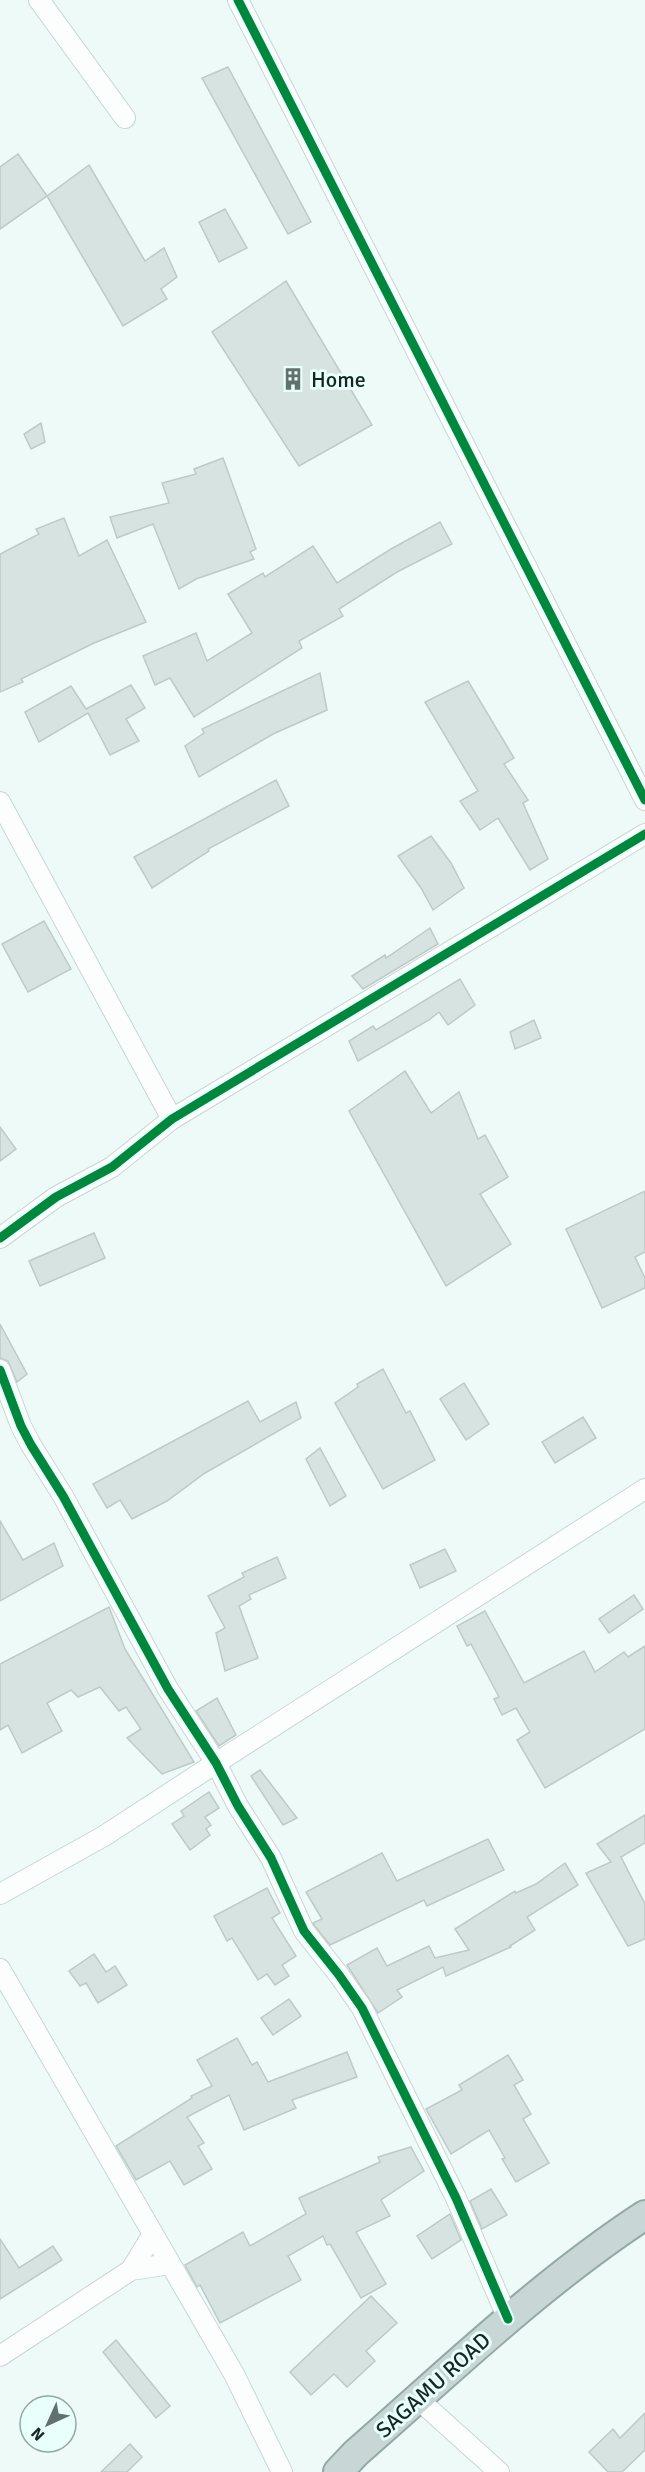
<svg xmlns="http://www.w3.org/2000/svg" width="645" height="2472" font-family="Signika,sans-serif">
	<rect width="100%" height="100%" fill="#edfaf8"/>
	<g fill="#d6e3e1" stroke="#becac8" stroke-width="1.5">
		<polygon points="228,67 311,222 288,234 202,78"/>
		<polygon points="18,154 47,196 0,229 0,167"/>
		<polygon points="89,165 145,261 164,248 177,277 161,289 167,299 123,326 47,196"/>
		<polygon points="225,209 247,248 219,262 199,222"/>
		<polygon points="286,281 372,425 299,466 212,332"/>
		<polygon points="41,423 45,442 31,449 24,434"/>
		<polygon points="223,458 256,549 250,552 254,559 196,579 179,589 153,524 117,538 110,517 169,503 162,483 196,474 194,469"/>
		<polygon points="64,518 79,556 107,540 146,622 94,643 21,679 23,682 0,692 0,554 39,534 36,529"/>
		<polygon points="440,522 452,544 397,572 339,609 343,616 299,641 302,648 194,717 170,678 155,685 143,656 196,633 207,661 252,633 228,594 263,573 265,577 313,546 337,583 391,549"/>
		<polygon points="320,673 327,710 273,734 199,777 185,746 204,733 202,729"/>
		<polygon points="468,681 514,758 504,764 528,800 523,803 548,859 530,870 498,818 480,830 460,801 478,791 425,702"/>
		<polygon points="131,685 145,708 126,719 139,741 110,755 88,713 39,742 25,712 71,686 86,709"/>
		<polygon points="276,780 289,806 208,849 209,851 152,888 134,857"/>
		<polygon points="431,836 451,863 464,888 433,910 421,888 398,856"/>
		<polygon points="44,921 71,969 28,992 2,944"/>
		<polygon points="430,928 438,944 363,989 352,976 385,955 386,958"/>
		<polygon points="460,979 475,1005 448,1025 439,1012 429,1020 358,1061 349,1041 373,1026 376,1030"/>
		<polygon points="534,1020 541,1038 515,1049 510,1032"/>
		<polygon points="405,1071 431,1113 459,1092 478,1139 485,1135 508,1177 480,1194 511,1244 446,1286 349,1111"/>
		<polygon points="0,1127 16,1149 0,1161"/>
		<polygon points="645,1191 645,1252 635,1257 645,1278 645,1288 602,1308 566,1229"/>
		<polygon points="94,1233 105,1258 40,1286 29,1261"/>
		<polygon points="0,1324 27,1374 17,1382 8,1361 0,1358"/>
		<polygon points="383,1369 406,1413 410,1411 435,1460 383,1489 335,1403 358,1387 357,1384"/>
		<polygon points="464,1383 489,1424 466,1440 440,1399"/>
		<polygon points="248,1401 260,1422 296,1402 301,1418 205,1473 167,1501 132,1519 120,1500 107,1508 93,1484"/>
		<polygon points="583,1417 596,1438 555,1463 542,1442"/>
		<polygon points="320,1448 346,1496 330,1506 306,1459"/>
		<polygon points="0,1521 23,1560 54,1543 63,1566 0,1601"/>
		<polygon points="445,1549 456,1571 420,1588 410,1565"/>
		<polygon points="277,1557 286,1578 249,1595 251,1599 239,1606 258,1658 225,1671 216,1633 225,1628 208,1596 244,1577 242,1573"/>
		<polygon points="634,1595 643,1609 609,1633 599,1619"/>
		<polygon points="109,1607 125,1649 194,1762 162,1774 127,1738 141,1729 126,1707 119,1711 100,1687 78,1697 71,1690 47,1703 62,1731 22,1753 8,1725 0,1730 0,1664"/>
		<polygon points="485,1611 524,1683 584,1651 595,1672 624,1652 628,1657 645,1646 645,1729 545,1788 517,1740 530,1732 516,1708 502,1715 494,1699 499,1697 471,1644 467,1646 457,1626"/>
		<polygon points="217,1698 236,1735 219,1746 196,1711"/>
		<polygon points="260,1770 297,1818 283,1825 251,1776"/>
		<polygon points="209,1792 219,1808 205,1817 211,1825 206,1829 210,1835 190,1850 172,1824 184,1816 181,1811"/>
		<polygon points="645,1815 645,1843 621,1857 645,1904 645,1939 628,1946 586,1873 611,1862 597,1844"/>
		<polygon points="488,1839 504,1870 427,1906 424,1900 330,1945 314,1925 313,1923 322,1919 306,1892 382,1853 397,1881"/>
		<polygon points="565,1863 578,1885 527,1917 535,1930 510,1946 511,1947 446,1976 443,1967 397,1990 402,1997 378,2013 347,1965 377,1948 387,1966 429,1946 435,1958 469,1950 455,1929 515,1891 516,1893 536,1884"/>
		<polygon points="267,1888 280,1913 272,1918 296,1956 282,1965 289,1976 275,1985 267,1974 258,1980 232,1938 227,1941 214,1916"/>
		<polygon points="94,1954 106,1972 115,1966 127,1985 98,2003 86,1983 80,1986 69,1971"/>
		<polygon points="289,1999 301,2016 273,2035 261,2018"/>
		<polygon points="237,2038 252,2065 257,2062 268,2082 347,2052 357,2077 292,2100 296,2108 244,2130 229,2095 187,2117 204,2143 198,2146 212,2169 184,2185 170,2161 136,2180 116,2146 192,2098 191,2096 212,2086 197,2060"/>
		<polygon points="508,2055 523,2080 514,2085 531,2114 523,2119 549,2163 516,2182 502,2159 505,2158 489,2130 451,2154 426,2109 462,2090 459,2085"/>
		<polygon points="411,2147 424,2171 381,2200 390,2216 356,2232 386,2284 361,2298 330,2244 327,2245 323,2236 288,2256 301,2280 220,2323 200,2285 197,2287 185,2265 243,2232 250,2246 306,2214 299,2198 380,2162 378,2157"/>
		<polygon points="491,2189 507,2215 482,2229 470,2201"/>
		<polygon points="450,2214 461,2240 432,2259 417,2236"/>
		<polygon points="0,2239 19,2268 53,2246 62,2260 0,2299"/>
		<polygon points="371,2296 397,2323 366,2351 375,2361 347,2387 334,2374 311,2395 290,2372"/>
		<polygon points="116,2340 170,2406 156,2418 103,2352"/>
		<polygon points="645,2413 645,2450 622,2472 608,2472 589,2452 613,2429 620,2438"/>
		<polygon points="130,2444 142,2457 127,2472 101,2472"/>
	</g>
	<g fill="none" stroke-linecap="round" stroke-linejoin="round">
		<g stroke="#c9d6d4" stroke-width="22">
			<g id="minor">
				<polyline points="39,0 125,118"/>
				<polyline points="238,0 645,800"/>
				<polyline points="0,802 172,1119"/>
				<polyline points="0,1238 56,1197 112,1167 172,1119 645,834"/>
				<polyline points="0,1370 21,1426 31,1445 63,1496 168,1689 216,1763 238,1806 271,1858 304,1931 339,1975 362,2008 456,2198 508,2319"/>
				<polyline points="0,1894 104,1836 216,1763 645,1489"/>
				<polyline points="0,1969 234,2374 282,2472"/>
				<polyline points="131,2270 153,2234"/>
				<polyline points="0,2356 131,2270 170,2264"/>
				<polyline points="418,2399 499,2472"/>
			</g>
		</g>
		<g stroke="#94a9a6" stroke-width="32">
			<path id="highway" d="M 338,2472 L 356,2453 C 450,2371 541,2283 645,2215"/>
		</g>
		<use href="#minor" stroke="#fcfefe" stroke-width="20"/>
		<use href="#highway" stroke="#c8d7d5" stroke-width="28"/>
		<g stroke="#e8fffb" stroke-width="13">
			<g id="cycleway">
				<polyline points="238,0 645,800"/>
				<polyline points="0,1238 56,1197 112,1167 172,1119 645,834"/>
				<polyline points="0,1370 21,1426 31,1445 63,1496 168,1689 216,1763 238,1806 271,1858 304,1931 339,1975 362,2008 456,2198 508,2319"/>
			</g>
		</g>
		<use href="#cycleway" stroke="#00873e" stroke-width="9"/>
	</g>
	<defs>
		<g id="building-bare" transform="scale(1.8)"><path d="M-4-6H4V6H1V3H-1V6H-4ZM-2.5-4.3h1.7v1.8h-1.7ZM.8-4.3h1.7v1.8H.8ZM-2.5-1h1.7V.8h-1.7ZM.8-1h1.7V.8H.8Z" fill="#62706e" stroke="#e8fffb" stroke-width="2.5" paint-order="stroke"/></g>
	</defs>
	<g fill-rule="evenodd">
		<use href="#building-bare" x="293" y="379"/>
	</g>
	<g text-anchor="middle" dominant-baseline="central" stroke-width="6" stroke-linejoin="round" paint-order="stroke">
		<g font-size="22" fill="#172623" stroke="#e8fffb" text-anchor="start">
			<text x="311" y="379">Home</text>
		</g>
		<g font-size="22" fill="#172623" stroke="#e8fffb">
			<text transform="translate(433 2385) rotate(-42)">SAGAMU ROAD</text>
		</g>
	</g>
	<g transform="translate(48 2424) rotate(225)"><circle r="28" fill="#e8fffb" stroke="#94a8a5" stroke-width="1.5"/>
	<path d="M0-4.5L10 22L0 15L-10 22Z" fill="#62706e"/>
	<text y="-9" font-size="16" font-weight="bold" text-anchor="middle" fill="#172623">N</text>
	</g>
</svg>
